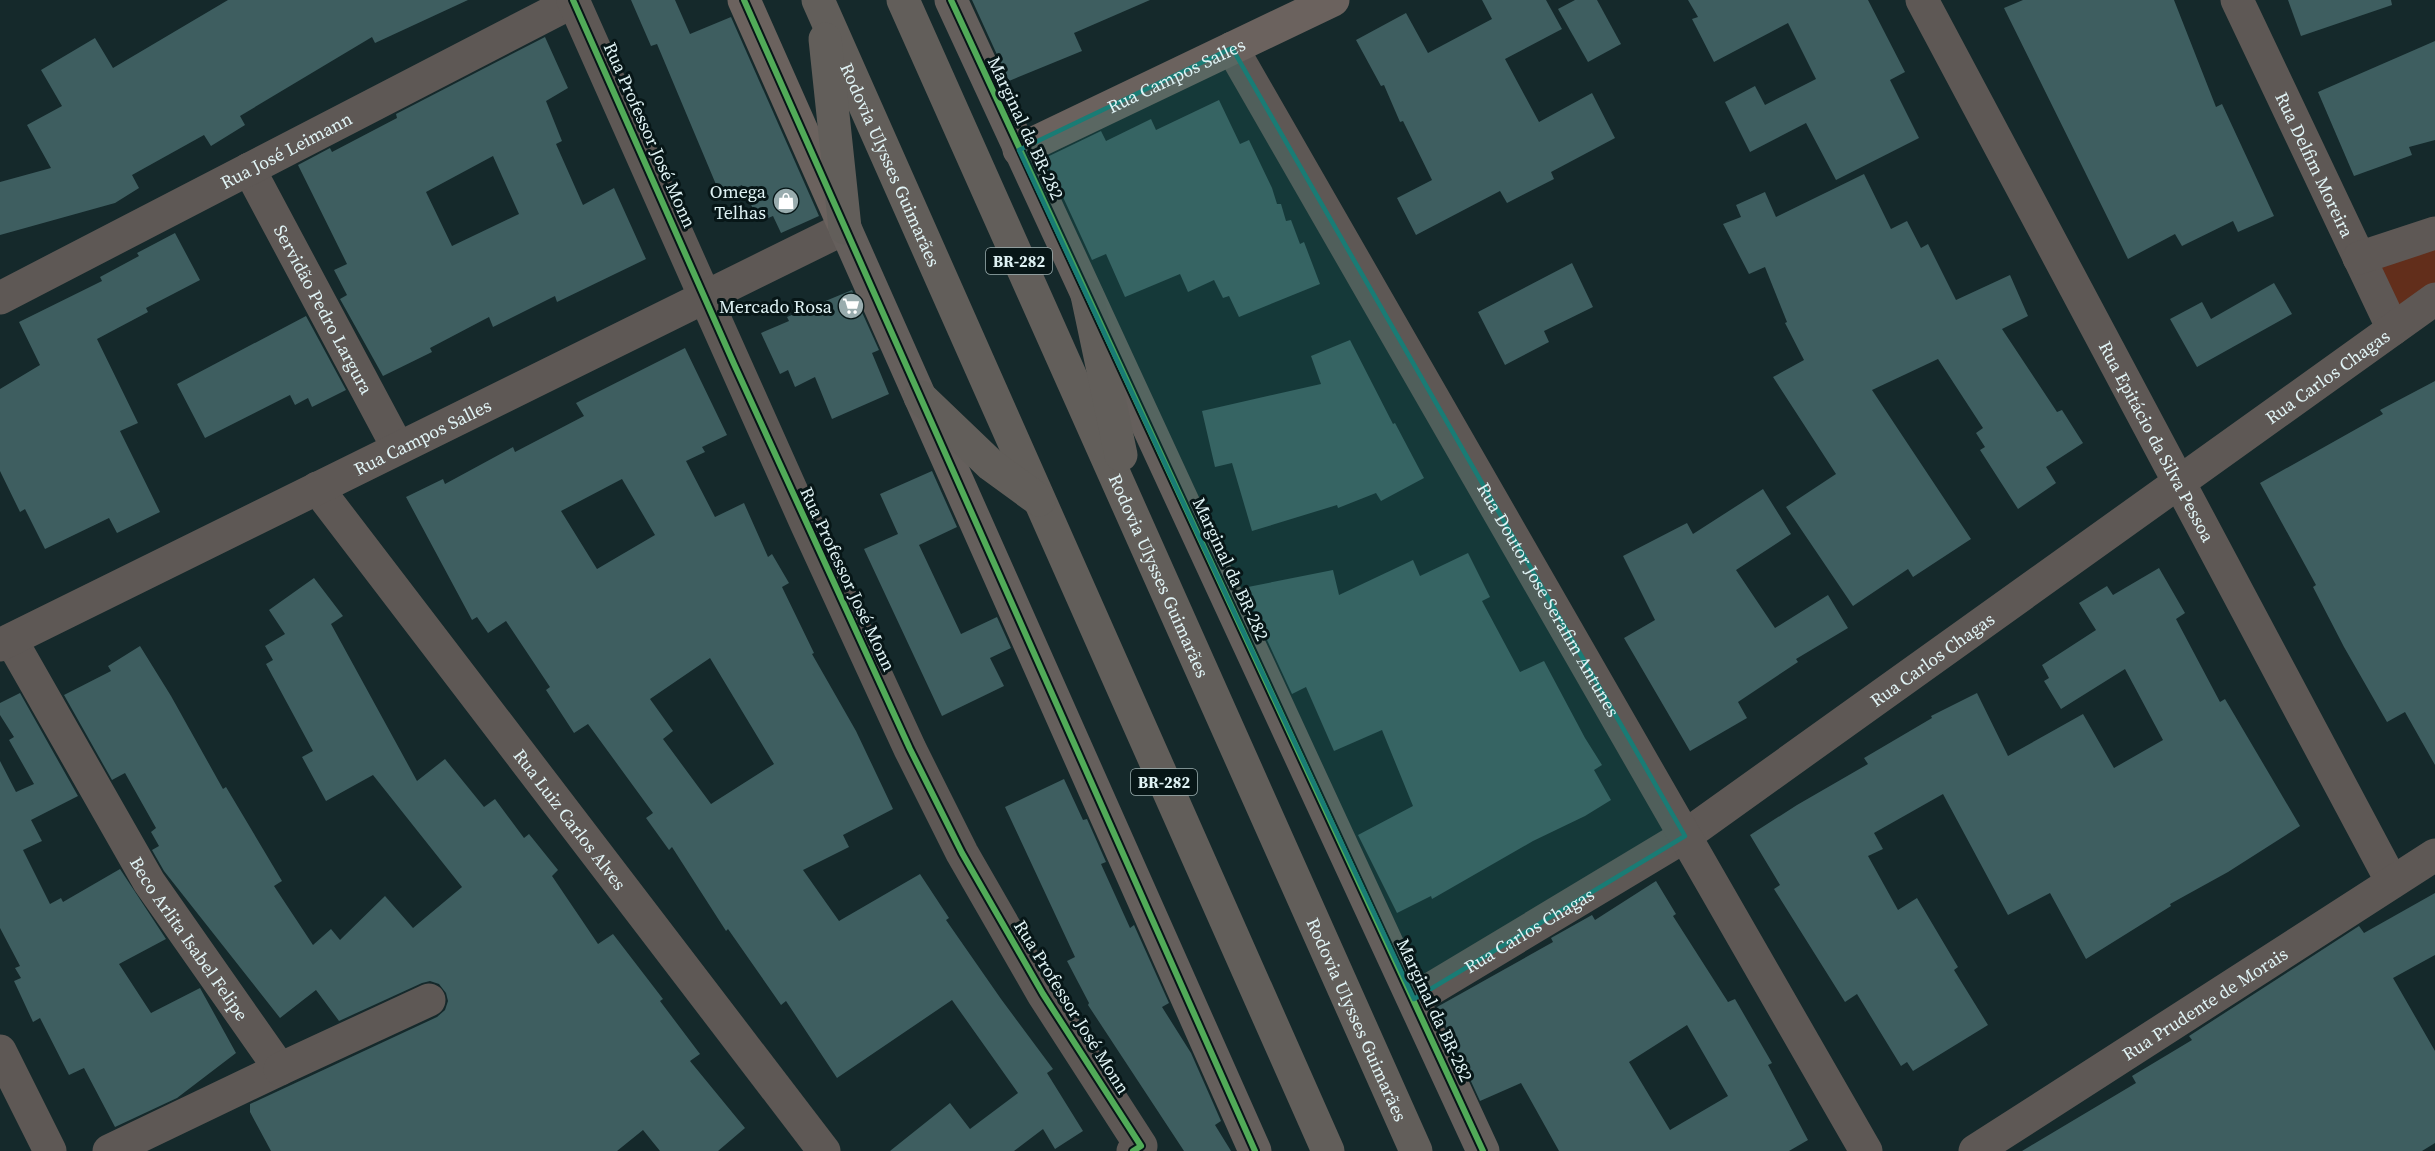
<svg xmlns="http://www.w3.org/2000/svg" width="2435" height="1151" font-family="'Source Serif 4',serif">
	<rect width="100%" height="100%" fill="#15292b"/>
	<polygon fill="#622e1b" points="2435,233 2435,299 2393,329 2359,258"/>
	<g fill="#3e5e60" fill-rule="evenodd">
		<polygon points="228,0 468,0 375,43 372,37 240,116 245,125 211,146 204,135 132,175 139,188 115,203 0,235 0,182 51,168 27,125 62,106 41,70 95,38 113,68"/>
		<polygon points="631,0 675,0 690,34 731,17 819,216 781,233 773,216 759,222 742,185 720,194 657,44 651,46"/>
		<polygon points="972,0 1150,0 1074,33 1082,51 1009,81"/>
		<polygon points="1482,0 1546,0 1562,29 1505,59 1539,122 1592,93 1615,138 1551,172 1554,179 1507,203 1500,191 1416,235 1397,198 1432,180 1403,121 1400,122 1384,85 1381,86 1356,40 1406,13 1428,53 1492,19"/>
		<polygon points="1575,0 1597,0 1621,44 1588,62 1558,9"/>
		<polygon points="1688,0 1868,0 1905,72 1890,80 1919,138 1836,180 1806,123 1750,152 1725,102 1755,86 1765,105 1816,79 1788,23 1714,62 1692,19 1698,17"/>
		<polygon points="2023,0 2174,0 2216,107 2222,104 2274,216 2238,232 2233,221 2182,246 2175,234 2128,259 2004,8"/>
		<polygon points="2288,0 2391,0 2392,5 2301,36"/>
		<path d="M 545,37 L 568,88 L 546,101 L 562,141 L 556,144 L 583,205 L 614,188 L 646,259 L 557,302 L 555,296 L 493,327 L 489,317 L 430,348 L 432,352 L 383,376 L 340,299 L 347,295 L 334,270 L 347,264 L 298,165 L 330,148 L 332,152 L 397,118 L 396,114 ZM 493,156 L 519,214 L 452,246 L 426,192 Z"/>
		<polygon points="2435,41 2435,140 2409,147 2412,155 2354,176 2318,92"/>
		<polygon points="1219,100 1240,144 1249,140 1272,188 1277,204 1281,204 1286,221 1291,220 1300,244 1304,242 1320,284 1239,317 1229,296 1223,298 1214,280 1188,292 1180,274 1125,297 1106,254 1092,260 1045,158 1101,131 1106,141 1151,119 1156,130"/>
		<polygon points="1864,174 1891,229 1907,221 1921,248 1928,244 1956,300 2010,275 2028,316 2002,329 2057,412 2062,410 2083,443 2046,467 2056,483 2018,509 1980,450 1985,447 1976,433 1983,428 1938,359 1872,390 1971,539 1913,577 1908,569 1853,606 1786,507 1836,474 1773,377 1804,360 1785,323 1787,322 1765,267 1749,274 1723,224 1741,217 1736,205 1765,192 1776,217"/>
		<polygon points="175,233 200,280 146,308 148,312 97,339 138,423 120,431 160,512 117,533 109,518 45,549 25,509 20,512 0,471 0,389 40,365 19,322 102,281 100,277 139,256 137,253"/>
		<polygon points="1572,263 1593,307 1544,331 1549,342 1505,365 1478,312"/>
		<polygon points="2274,283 2292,314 2197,367 2170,319 2202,302 2211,319"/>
		<polygon points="852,290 879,350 872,353 889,394 832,419 815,377 795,387 788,370 780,374 761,333 789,321 787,317"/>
		<polygon points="306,316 346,390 312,407 308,398 295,405 290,395 205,438 177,384"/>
		<polygon points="1350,340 1393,424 1395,423 1424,478 1381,501 1376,493 1338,508 1337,505 1252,531 1232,463 1215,467 1202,411 1321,384 1311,356"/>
		<path d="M 685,348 L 727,435 L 702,447 L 705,452 L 686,461 L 715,517 L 744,503 L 768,557 L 772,554 L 789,583 L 782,587 L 814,653 L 812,654 L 856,731 L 893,809 L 843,835 L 849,847 L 803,870 L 839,921 L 920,874 L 949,918 L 946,920 L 1001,999 L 1053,1069 L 1047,1073 L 1083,1131 L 1055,1149 L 1043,1129 L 1014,1151 L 890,1151 L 950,1103 L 970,1129 L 1018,1093 L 952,1000 L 837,1078 L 786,1001 L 781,1005 L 728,929 L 726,931 L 672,847 L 669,850 L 646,818 L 653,813 L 588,724 L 574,733 L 546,690 L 550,687 L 506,621 L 488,633 L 477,617 L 472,620 L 406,497 L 443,479 L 445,484 L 513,447 L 515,452 L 584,416 L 576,403 ZM 622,479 L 655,535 L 597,569 L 561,511 ZM 710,658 L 774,764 L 711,804 L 663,739 L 673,731 L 650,699 Z"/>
		<polygon points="2435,381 2435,765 2405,712 2387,722 2344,647 2313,587 2316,585 2260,483 2383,414 2380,410"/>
		<polygon points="932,471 957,527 919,545 961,634 997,617 1011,648 990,658 1004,686 942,716 864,549 898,534 880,494"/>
		<polygon points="1763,489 1791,534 1736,570 1775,628 1828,595 1848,628 1796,659 1798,662 1738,702 1747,718 1690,751 1624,638 1655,620 1623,556 1687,523 1693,534"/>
		<polygon points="1468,553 1490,597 1482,601 1520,672 1544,661 1585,738 1602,765 1594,770 1611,800 1585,816 1533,841 1432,899 1431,896 1397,913 1358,835 1413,806 1382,730 1334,751 1306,687 1292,694 1243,588 1333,570 1339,595 1413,560 1420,576"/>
		<polygon points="2159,568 2185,613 2176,619 2220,702 2225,699 2300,826 2228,872 2170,904 2171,906 2086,959 2050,893 2008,915 1943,794 1874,833 1883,849 1868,856 1898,910 1917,898 1958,967 1954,970 1988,1025 1913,1071 1907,1062 1901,1066 1857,994 1845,1002 1774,889 1780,885 1750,835 1797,805 1868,764 1864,758 1932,718 1931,716 1977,693 2008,756 2083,714 2114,768 2163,740 2125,669 2061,709 2044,681 2049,678 2042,665 2096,630 2079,603 2107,586 2113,595"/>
		<polygon points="314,578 343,616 331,624 417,781 445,759 484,807 495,799 524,838 529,834 558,870 552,876 598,944 613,934 663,999 660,1001 700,1054 690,1061 745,1128 718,1151 660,1151 643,1130 617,1151 271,1151 250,1112 250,1104 437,1017 445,1010 448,1001 446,993 439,984 430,981 422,983 339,1021 316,990 280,1018 164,871 152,850 159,846 151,832 156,828 125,773 112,780 64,695 111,671 108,666 140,646 171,696 223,789 226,787 282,881 274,886 313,945 331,929 340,940 385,896 413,928 462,887 373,775 326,801 302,757 313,751 266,664 273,660 265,646 285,634 269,610"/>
		<polygon points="20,693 78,796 31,820 42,841 23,850 50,904 61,898 63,902 120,869 166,939 119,964 151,1013 200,988 236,1053 177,1098 115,1127 84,1068 69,1075 40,1018 33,1022 14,981 21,978 15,968 20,966 0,928 0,761 16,792 34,784 9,740 14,737 0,715 0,703"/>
		<polygon points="1064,779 1083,820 1087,819 1106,862 1101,864 1130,928 1134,925 1169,1003 1162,1007 1191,1053 1221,1121 1215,1125 1231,1151 1184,1151 1088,1005 1089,1003 1067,961 1075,957 1005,807"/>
		<path d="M 1656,881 L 1676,914 L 1673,916 L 1728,1002 L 1735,999 L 1772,1063 L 1768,1065 L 1808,1140 L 1789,1151 L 1559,1151 L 1521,1083 L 1480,1101 L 1437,1007 L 1553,942 L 1551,938 L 1592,915 L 1595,920 ZM 1687,1025 L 1728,1096 L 1670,1130 L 1629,1062 Z"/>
		<polygon points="2435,893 2435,955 2393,978 2435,1051 2435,1143 2422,1151 2022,1151 2136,1083 2132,1076 2192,1040 2189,1036 2359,926 2364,933"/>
	</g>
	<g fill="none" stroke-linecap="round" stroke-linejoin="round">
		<g stroke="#5e5855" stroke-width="33">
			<path id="s1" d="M 1922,0 L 2392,882"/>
			<path id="s2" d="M 2237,0 L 2393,329"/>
			<path id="s3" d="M 249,169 L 398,448"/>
			<polyline points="2359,258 2435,233"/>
			<polyline points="705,297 806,523 910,749 962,853 1043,994 1141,1146 1133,1151"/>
			<path id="s4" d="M 0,298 L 574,1"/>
			<path id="s5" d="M 317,488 L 824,1151"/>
			<path id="s6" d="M 11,640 L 149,882 L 280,1069 L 109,1151"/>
			<path id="s7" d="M 1414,999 L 1685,836 L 2435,299"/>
			<polyline points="280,1069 429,1000"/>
			<path id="s8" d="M 1975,1151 L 2435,855"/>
		</g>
		<g stroke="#5e5855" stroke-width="33">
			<polyline points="573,0 705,297"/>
			<path id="s9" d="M 1232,48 L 1866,1151"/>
			<path id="s10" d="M 0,645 L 845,228"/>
			<polyline points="0,1051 50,1151"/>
		</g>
		<g stroke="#6b625e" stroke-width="33">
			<polyline points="744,0 842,221"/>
			<path id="s11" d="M 1019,150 L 1333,0"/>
		</g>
		<g stroke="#655f5c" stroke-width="33">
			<polyline points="951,0 1483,1151"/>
			<polyline points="845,228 1255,1151"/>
		</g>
		<g stroke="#625e5a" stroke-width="33">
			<path id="s12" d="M 818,0 L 1328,1151"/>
			<path id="s13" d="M 903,0 L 1416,1151"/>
			<polyline points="825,39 845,228"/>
			<polyline points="1087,295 1121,455"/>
			<polyline points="920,397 991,465 1039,500"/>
		</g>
		<g stroke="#071617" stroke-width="10">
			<g id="cycleway">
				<polyline points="573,0 734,364 910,749 962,853 1043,994 1141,1146 1133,1151"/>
				<polyline points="744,0 1255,1151"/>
				<polyline points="951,0 1483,1151"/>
			</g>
		</g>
		<use href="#cycleway" stroke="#51ab58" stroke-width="6"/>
	</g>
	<path fill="#197c75" fill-opacity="0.2" stroke="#197c75" stroke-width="4.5" stroke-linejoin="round" d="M 1232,48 L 1685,836 L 1414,999 L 1019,150 Z"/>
	<defs>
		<g id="shop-disc" transform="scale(1.35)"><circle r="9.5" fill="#99acae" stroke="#071617"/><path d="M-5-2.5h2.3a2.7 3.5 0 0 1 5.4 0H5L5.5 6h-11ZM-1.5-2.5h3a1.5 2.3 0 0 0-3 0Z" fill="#fff"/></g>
		<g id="supermarket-disc" transform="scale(1.35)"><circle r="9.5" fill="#99acae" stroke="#071617"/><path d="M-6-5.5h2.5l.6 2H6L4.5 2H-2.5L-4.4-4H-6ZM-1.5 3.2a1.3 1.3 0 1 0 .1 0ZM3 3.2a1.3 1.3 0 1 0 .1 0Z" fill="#fff"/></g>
	</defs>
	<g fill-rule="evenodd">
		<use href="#shop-disc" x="786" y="201"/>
		<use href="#supermarket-disc" x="851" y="306"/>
	</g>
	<g text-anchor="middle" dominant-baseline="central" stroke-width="6" stroke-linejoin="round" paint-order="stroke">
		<g fill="#071617" stroke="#9fb1b2" stroke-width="1.5">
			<rect x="986" y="248" width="66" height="26" rx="4.5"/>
			<rect x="1131" y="769" width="66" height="26" rx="4.5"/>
		</g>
		<g font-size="16" font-weight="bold" fill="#e0f3f5">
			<text x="1019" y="261">BR-282</text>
			<text x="1164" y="782">BR-282</text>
		</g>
		<g font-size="18" fill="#e0f3f5" stroke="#071617">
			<text stroke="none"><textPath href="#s11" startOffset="174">Rua Campos Salles</textPath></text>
			<text transform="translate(1026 128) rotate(65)">Marginal da BR-282</text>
			<text transform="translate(650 135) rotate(66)">Rua Professor José Monn</text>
			<text stroke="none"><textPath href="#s4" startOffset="322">Rua José Leimann</textPath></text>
			<text stroke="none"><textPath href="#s12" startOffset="180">Rodovia Ulysses Guimarães</textPath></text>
			<text stroke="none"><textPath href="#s2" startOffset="182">Rua Delfim Moreira</textPath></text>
			<text stroke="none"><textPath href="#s3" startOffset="159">Servidão Pedro Largura</textPath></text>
			<text stroke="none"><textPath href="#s7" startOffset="1106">Rua Carlos Chagas</textPath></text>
			<text stroke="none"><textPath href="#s10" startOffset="471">Rua Campos Salles</textPath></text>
			<text stroke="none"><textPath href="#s1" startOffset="500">Rua Epitácio da Silva Pessoa</textPath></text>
			<text transform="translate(1231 569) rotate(65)">Marginal da BR-282</text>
			<text stroke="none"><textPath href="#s13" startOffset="630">Rodovia Ulysses Guimarães</textPath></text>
			<text transform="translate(848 579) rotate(65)">Rua Professor José Monn</text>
			<text stroke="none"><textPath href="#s9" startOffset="636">Rua Doutor José Serafim Antunes</textPath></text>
			<text stroke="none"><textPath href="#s7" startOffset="620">Rua Carlos Chagas</textPath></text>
			<text stroke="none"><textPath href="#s5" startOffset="417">Rua Luiz Carlos Alves</textPath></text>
			<text stroke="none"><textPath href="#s7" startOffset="134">Rua Carlos Chagas</textPath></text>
			<text stroke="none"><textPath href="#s6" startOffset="348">Beco Arlita Isabel Felipe</textPath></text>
			<text stroke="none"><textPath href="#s8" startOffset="273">Rua Prudente de Morais</textPath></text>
			<text transform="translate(1072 1007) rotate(58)">Rua Professor José Monn</text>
			<text transform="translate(1435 1010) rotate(65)">Marginal da BR-282</text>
			<text stroke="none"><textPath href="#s13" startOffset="1116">Rodovia Ulysses Guimarães</textPath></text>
		</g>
		<g font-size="18" fill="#e0f3f5" stroke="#071617" text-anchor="end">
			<text x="766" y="191">Omega<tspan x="766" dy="21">Telhas</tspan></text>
			<text x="832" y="306">Mercado Rosa</text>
		</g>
	</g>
</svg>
